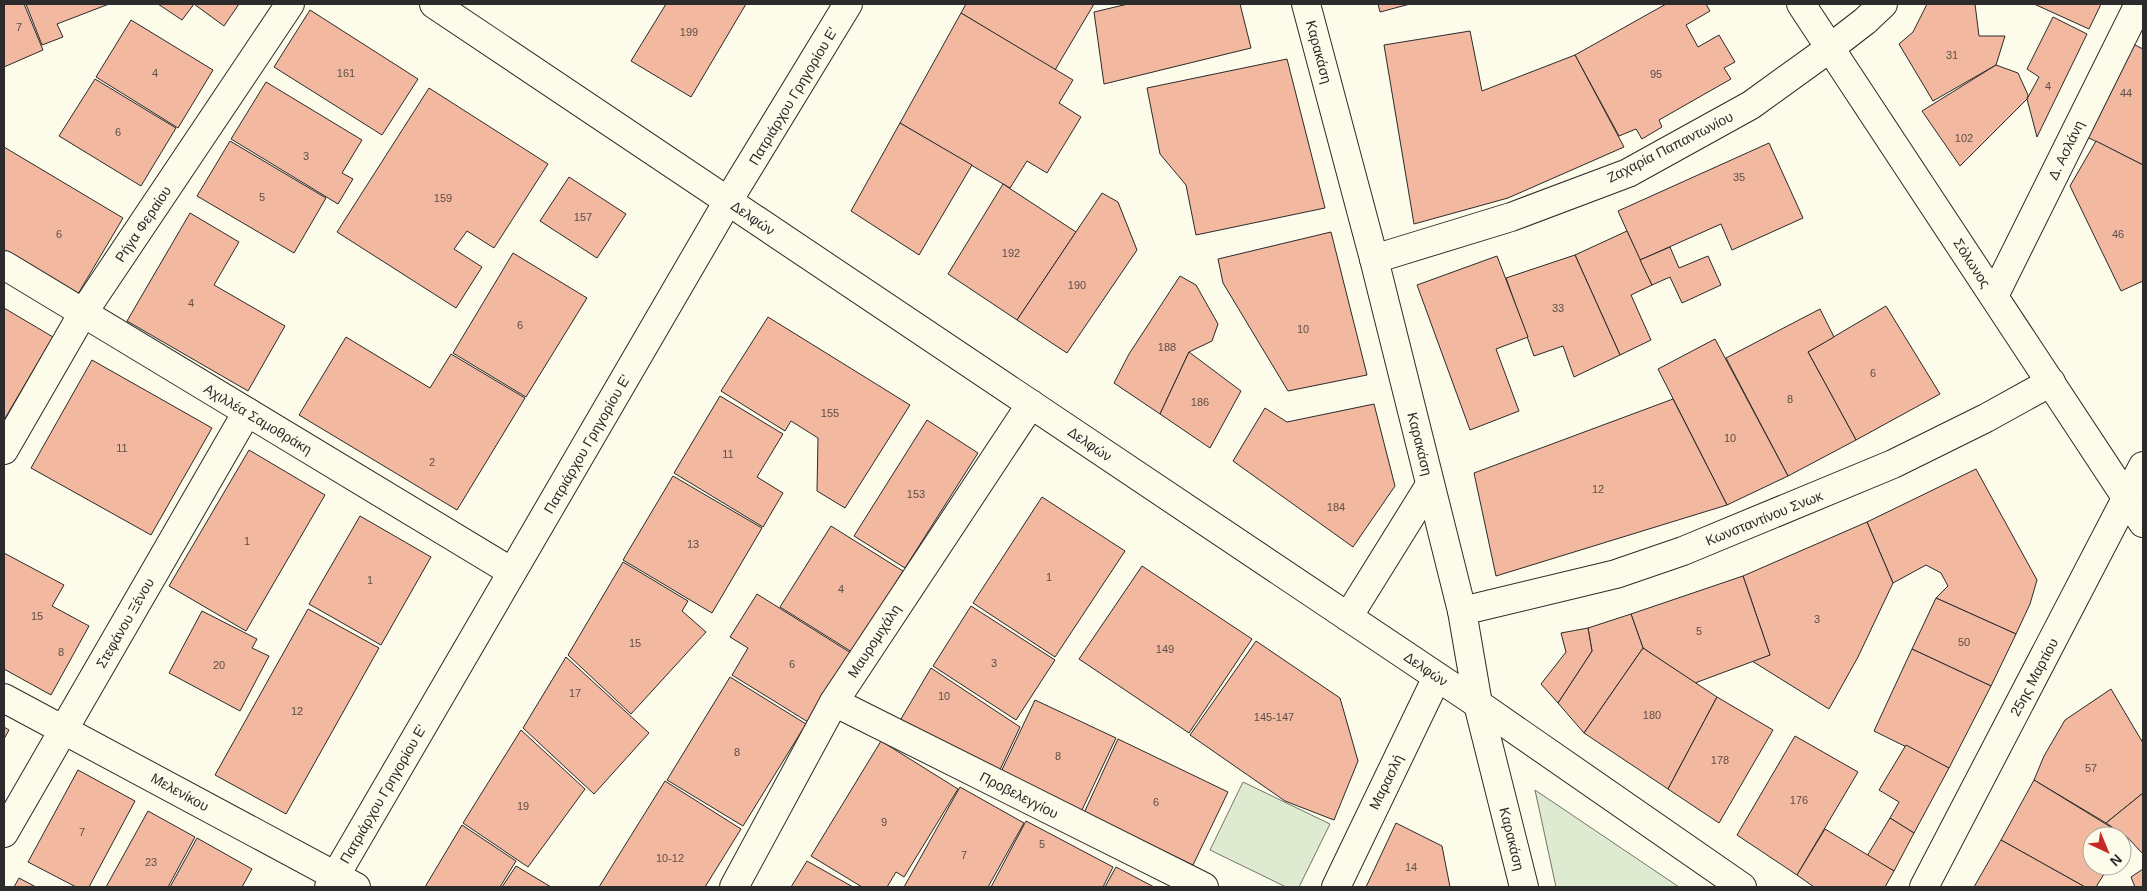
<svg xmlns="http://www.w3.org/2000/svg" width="2147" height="891" font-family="Arial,sans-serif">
	<rect width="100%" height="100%" fill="#fdfbea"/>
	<g fill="#deebd1" stroke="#74746e">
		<polygon points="1243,782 1330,824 1299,887 1286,887 1210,850"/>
		<polygon points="1535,790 1679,887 1556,887"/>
	</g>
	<g fill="#f2b8a0" stroke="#2b2b2b">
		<polygon points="4,4 24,4 43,50 4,67"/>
		<polygon points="26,4 109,4 57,24 63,37 42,45"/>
		<polygon points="158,4 239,4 224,26 194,4 182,20"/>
		<polygon points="666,4 746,4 691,97 631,61"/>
		<polygon points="966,4 1094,4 1055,70 961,13"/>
		<polygon points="1128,4 1240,4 1251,48 1104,84 1094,12"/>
		<polygon points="1378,4 1410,4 1380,12"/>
		<polygon points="1666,4 1706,4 1710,11 1686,25 1698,47 1719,35 1735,62 1724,68 1731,79 1659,120 1662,127 1642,139 1636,129 1619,136 1575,55"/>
		<polygon points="1927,4 1975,4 1979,36 2005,36 1996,65 1933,101 1899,44 1913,32"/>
		<polygon points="2034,4 2101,4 2089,29"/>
		<polygon points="310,10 418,79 382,135 274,67"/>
		<polygon points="961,13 1073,80 1059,103 1081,117 1047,173 1027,161 1010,188 900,123"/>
		<polygon points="2053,17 2087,34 2037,137 2027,99 2039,77 2027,69"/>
		<polygon points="131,20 213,70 178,128 96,77"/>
		<polygon points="1470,31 1482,91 1575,55 1624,147 1508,198 1414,224 1384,45"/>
		<polygon points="2133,44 2143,49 2143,165 2087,137"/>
		<polygon points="1287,59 1325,208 1196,235 1186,185 1160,154 1147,88"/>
		<polygon points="1996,65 2018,73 2028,95 2027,99 1960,166 1922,111"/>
		<polygon points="95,79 176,128 141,186 59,136"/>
		<polygon points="266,82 362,140 342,173 353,179 338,204 231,139"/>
		<polygon points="429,88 548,164 494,248 467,231 454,249 482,267 456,308 337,232"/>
		<polygon points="900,123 972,165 919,255 851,211"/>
		<polygon points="230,141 326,198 294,253 197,196"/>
		<polygon points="2096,141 2143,165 2143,281 2121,291 2070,186"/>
		<polygon points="1769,143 1803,218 1732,250 1721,224 1640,260 1618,211"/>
		<polygon points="4,147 123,218 78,294 4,250"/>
		<polygon points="569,177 626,214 597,258 540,221"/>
		<polygon points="1003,184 1076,232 1017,320 948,274"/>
		<polygon points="1102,193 1118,202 1137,250 1067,353 1017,320"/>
		<polygon points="190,213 239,242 214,285 285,326 248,391 127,321"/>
		<polygon points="1627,231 1652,285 1631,295 1651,340 1620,355 1575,255"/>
		<polygon points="1331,232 1367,375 1288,391 1223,283 1218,259"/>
		<polygon points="1670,247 1679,268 1708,256 1721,285 1682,303 1670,277 1652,285 1640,260"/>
		<polygon points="513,253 587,298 526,397 453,353"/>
		<polygon points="1575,255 1620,355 1574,377 1563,346 1534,356 1506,278"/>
		<polygon points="1497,256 1528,337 1496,349 1519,411 1470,430 1417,285"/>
		<polygon points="1180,276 1196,285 1218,324 1212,341 1189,352 1160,414 1114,383 1129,354"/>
		<polygon points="1886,306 1940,394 1856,440 1808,352"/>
		<polygon points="4,308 53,337 4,420"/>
		<polygon points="1820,309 1834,337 1808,352 1856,440 1788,476 1726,358"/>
		<polygon points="768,317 910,405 845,508 817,491 818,438 791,421 785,431 721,391"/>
		<polygon points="346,337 430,388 451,354 525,398 457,510 299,415"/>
		<polygon points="1715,339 1788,476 1727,505 1658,369"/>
		<polygon points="1189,352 1241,391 1210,448 1160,414"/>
		<polygon points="92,360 212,428 151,535 31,468"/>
		<polygon points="720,396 783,434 757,477 783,493 763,527 674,473"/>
		<polygon points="1673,399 1727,505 1496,576 1474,473"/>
		<polygon points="1374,404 1395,486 1353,547 1233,461 1265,408 1287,422"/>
		<polygon points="927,420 978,453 905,568 854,536"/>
		<polygon points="249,450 325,495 246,631 169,586"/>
		<polygon points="1976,469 2037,580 2030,604 2016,634 1936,598 1948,586 1941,573 1926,565 1893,583 1867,522"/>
		<polygon points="673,476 762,528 712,613 623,560"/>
		<polygon points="1042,497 1125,551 1055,657 973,603"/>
		<polygon points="360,516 431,557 381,645 309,604"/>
		<polygon points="1867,522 1893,583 1858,657 1829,709 1752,661 1770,655 1743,576"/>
		<polygon points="831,526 903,571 852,652 780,607"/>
		<polygon points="4,553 64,585 52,606 89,626 51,695 4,669"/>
		<polygon points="623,562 688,601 682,611 706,632 631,714 568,655"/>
		<polygon points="1142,566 1252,639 1189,733 1079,659"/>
		<polygon points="1743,576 1770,655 1695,683 1643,648 1631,614"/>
		<polygon points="757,594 851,653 808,722 732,675 748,648 730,637"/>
		<polygon points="1936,598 2016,634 1991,686 1912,649"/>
		<polygon points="971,606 1055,660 1016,720 933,666"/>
		<polygon points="308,609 379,648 286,814 215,775"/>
		<polygon points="202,611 257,639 252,648 269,656 240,711 169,673"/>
		<polygon points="1631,614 1643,648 1584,733 1558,703 1592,651 1588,628"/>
		<polygon points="1588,628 1592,651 1558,703 1541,684 1566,652 1561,633"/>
		<polygon points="1256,641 1340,698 1358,761 1334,820 1285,801 1190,735"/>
		<polygon points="1643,648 1717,697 1668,789 1584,733"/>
		<polygon points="1912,649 1991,686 1949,768 1874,731"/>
		<polygon points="566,657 649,733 594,794 523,728"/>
		<polygon points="931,668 1020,727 998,774 898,724"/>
		<polygon points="730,677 806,724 743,826 667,780"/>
		<polygon points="2111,689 2143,743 2143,793 2106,823 2034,780 2044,756 2065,720"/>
		<polygon points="1717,697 1773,730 1719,823 1668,789"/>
		<polygon points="1035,700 1116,738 1081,812 1000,774"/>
		<polygon points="4,727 9,730 4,739"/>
		<polygon points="521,730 585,789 528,867 463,823"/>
		<polygon points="1795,736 1858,772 1797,875 1737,835"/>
		<polygon points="1118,739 1228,792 1193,865 1084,813"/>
		<polygon points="881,741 958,789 904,877 896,872 887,887 862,887 811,856"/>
		<polygon points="1906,745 1949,768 1914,833 1890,818 1899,802 1879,790"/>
		<polygon points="78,770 135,801 89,887 76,887 28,862"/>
		<polygon points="2034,780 2127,837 2122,845 2122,836 2092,836 2092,866 2109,866 2096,887 2085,887 2001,840"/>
		<polygon points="665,781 741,829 705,887 599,887"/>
		<polygon points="960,787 1024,823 988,887 904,887"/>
		<polygon points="2143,793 2143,854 2127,837 2106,823"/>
		<polygon points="148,811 195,837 168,887 106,887"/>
		<polygon points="1890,818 1914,833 1894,871 1867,856"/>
		<polygon points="1026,821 1113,867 1103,887 991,887"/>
		<polygon points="1396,823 1442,846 1450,887 1366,887"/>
		<polygon points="462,825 516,861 500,887 425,887"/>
		<polygon points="1825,829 1894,871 1885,887 1814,887 1797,875"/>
		<polygon points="197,838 252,869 242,887 170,887"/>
		<polygon points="2001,840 2085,887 1974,887"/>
		<polygon points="807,861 853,887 791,887"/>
		<polygon points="516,866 551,887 502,887"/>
		<polygon points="1116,867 1154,887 1105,887"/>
		<polygon points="2143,869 2143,887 2135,887 2131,877"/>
		<polygon points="19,878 36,887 14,887"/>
	</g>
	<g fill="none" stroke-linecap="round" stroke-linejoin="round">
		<g stroke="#2b2b2b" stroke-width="30">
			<g id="minor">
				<polyline points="1306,4 1374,259 1462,611 1478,704 1524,887"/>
				<polyline points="1801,4 2143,523"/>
				<polyline points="1374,259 1511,217 1628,173 1751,105 1830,48 1865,21 1883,4"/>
				<polyline points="4,265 512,572"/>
				<polyline points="1994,296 2139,4"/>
				<polyline points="4,450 83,313 290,4"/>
				<polyline points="1462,611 1616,574 1683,551 1893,464 1986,418 2051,382"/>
				<polyline points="1348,617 1430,485"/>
				<polyline points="4,698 356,887"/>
				<polyline points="834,702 1204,887"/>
				<polyline points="4,833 247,412"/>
				<polyline points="329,887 728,201 848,4"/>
				<polyline points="734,887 834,702 1031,404"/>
				<polyline points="1336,887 1437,677"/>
			</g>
		</g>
		<g stroke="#2b2b2b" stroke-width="30">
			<g id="major">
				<polyline points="434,4 1478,704 1742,887"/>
				<polyline points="1924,887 2143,466"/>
			</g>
		</g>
		<use href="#minor" stroke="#fdfbea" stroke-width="28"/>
		<use href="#major" stroke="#fdfbea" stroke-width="28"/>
	</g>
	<g text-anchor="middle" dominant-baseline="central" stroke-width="4" stroke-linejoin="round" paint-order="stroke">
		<g font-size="11" fill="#5d4e48">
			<text x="19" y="27">7</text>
			<text x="689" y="32">199</text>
			<text x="1952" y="55">31</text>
			<text x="155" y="73">4</text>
			<text x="346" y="73">161</text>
			<text x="1656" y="74">95</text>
			<text x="2048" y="86">4</text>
			<text x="2126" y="93">44</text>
			<text x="118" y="132">6</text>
			<text x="1964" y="138">102</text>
			<text x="306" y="156">3</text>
			<text x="1739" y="177">35</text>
			<text x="262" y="197">5</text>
			<text x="443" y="198">159</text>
			<text x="583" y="217">157</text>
			<text x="59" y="234">6</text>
			<text x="2118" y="234">46</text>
			<text x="1011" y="253">192</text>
			<text x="1077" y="285">190</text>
			<text x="191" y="303">4</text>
			<text x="1558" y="308">33</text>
			<text x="520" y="325">6</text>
			<text x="1303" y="329">10</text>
			<text x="1167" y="347">188</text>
			<text x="1873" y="373">6</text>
			<text x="1790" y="399">8</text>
			<text x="1200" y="402">186</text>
			<text x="830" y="413">155</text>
			<text x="1730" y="438">10</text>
			<text x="122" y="448">11</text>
			<text x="728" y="454">11</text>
			<text x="432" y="462">2</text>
			<text x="1598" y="489">12</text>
			<text x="916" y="494">153</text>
			<text x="1336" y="507">184</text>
			<text x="247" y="541">1</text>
			<text x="693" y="544">13</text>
			<text x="1049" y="577">1</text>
			<text x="370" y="580">1</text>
			<text x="841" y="589">4</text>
			<text x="37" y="616">15</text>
			<text x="1817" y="619">3</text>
			<text x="1699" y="631">5</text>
			<text x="1964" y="642">50</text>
			<text x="635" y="643">15</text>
			<text x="1165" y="649">149</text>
			<text x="61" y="652">8</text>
			<text x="994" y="663">3</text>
			<text x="792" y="664">6</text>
			<text x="219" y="665">20</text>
			<text x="575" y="693">17</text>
			<text x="944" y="696">10</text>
			<text x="297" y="711">12</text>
			<text x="1652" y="715">180</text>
			<text x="1274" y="717">145-147</text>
			<text x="737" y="752">8</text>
			<text x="1058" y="756">8</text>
			<text x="1720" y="760">178</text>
			<text x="2091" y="768">57</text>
			<text x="1799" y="800">176</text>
			<text x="1156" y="802">6</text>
			<text x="523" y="806">19</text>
			<text x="884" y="822">9</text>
			<text x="82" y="832">7</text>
			<text x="1042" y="844">5</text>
			<text x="964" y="855">7</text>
			<text x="670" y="858">10-12</text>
			<text x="151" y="862">23</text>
			<text x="1411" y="867">14</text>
		</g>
		<g font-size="14" fill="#2b2b2b" stroke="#fdfbea">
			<text transform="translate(1319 52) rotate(75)">Καρακάση</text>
			<text transform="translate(793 96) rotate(-59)">Πατριάρχου Γρηγορίου Ε'</text>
			<text transform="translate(1670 147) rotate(-27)">Ζαχαρία Παπαντωνίου</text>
			<text transform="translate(2066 150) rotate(-64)">Δ. Ασλάνη</text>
			<text transform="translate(753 218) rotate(34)">Δελφών</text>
			<text transform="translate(143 224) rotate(-56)">Ρήγα Φεραίου</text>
			<text transform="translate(1972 263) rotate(57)">Σόλωνος</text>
			<text transform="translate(258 419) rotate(31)">Αχιλλέα Σαμοθράκη</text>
			<text transform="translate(587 444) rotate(-60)">Πατριάρχου Γρηγορίου Ε'</text>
			<text transform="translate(1090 444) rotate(34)">Δελφών</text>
			<text transform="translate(1420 444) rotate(76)">Καρακάση</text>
			<text transform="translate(1764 518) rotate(-22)">Κωνσταντίνου Σνωκ</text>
			<text transform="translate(125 623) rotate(-60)">Στεφάνου Ξένου</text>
			<text transform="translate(874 641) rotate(-57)">Μαυρομιχάλη</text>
			<text transform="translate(1426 669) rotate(34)">Δελφών</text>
			<text transform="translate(2034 677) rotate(-62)">25ης Μαρτίου</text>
			<text transform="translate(1386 782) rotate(-64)">Μαρασλή</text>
			<text transform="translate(180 792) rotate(29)">Μελενίκου</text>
			<text transform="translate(383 794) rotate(-60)">Πατριάρχου Γρηγορίου Ε'</text>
			<text transform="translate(1019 795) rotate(27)">Προβελεγγίου</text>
			<text transform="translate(1512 839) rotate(76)">Καρακάση</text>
		</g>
	</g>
	<rect width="2147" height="891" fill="none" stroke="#2b2b2b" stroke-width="10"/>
	<g transform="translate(2107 851) rotate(136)"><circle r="24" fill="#fdfbea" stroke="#a9a89e"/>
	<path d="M0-4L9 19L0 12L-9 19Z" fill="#c62828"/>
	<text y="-8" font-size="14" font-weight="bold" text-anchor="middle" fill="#2b2b2b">N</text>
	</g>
</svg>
